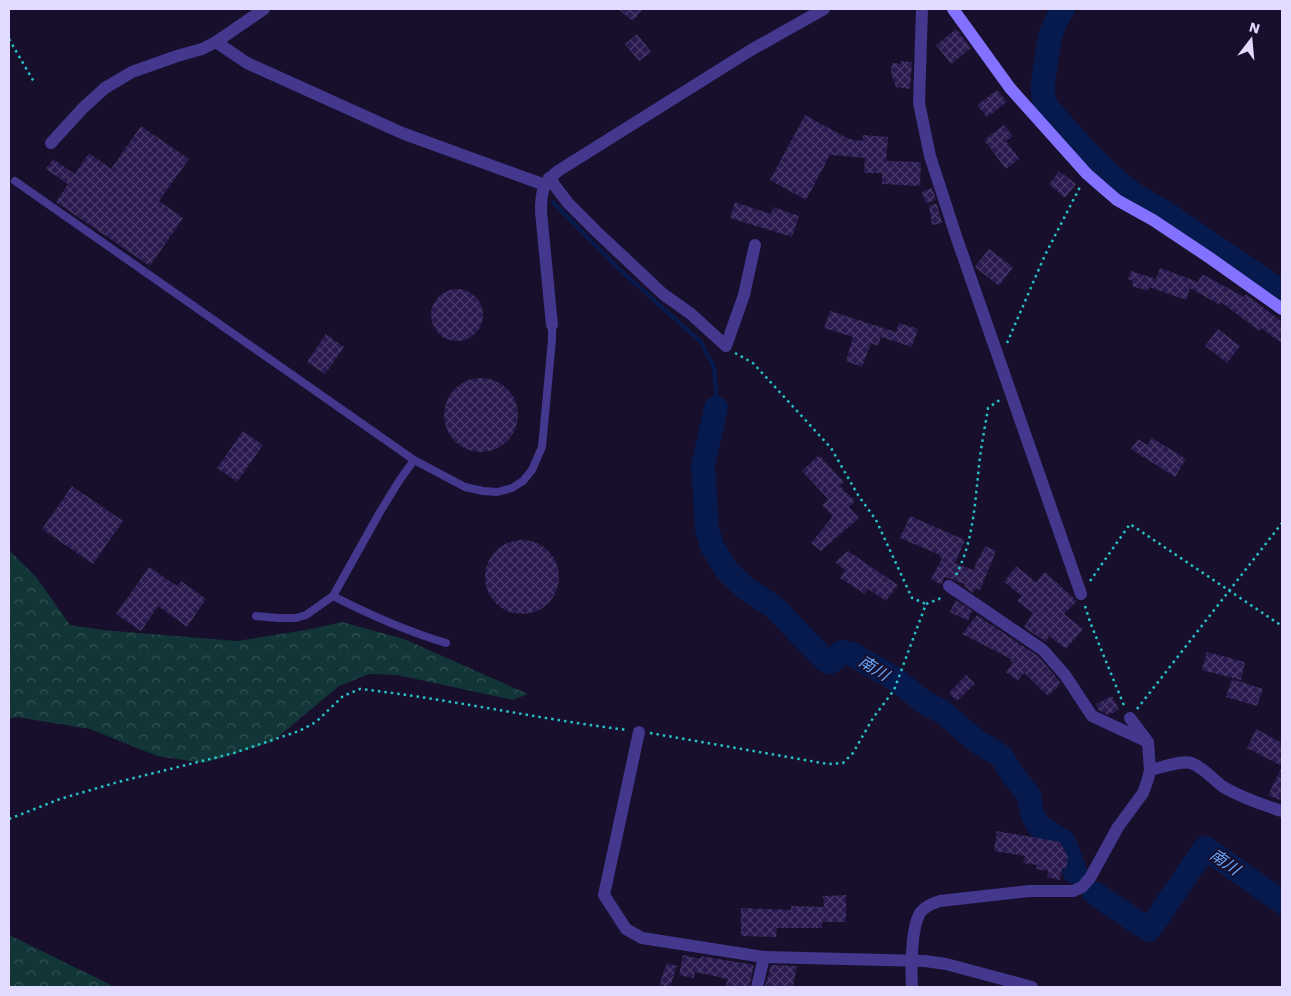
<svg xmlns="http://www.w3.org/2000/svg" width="1291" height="996" font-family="'Work Sans','Noto Sans JP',sans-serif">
	<defs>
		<pattern id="forest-crowns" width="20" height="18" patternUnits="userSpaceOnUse" patternTransform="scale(1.25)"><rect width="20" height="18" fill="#123537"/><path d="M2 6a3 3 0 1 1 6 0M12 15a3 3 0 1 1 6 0" fill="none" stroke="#345255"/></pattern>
		<pattern id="building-cross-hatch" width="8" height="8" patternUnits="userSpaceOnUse" patternTransform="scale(1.25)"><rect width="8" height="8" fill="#2a1a4f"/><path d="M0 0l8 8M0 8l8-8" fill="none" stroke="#493b69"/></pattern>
	</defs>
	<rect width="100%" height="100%" fill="#170f2c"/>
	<g fill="url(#forest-crowns)">
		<polygon points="9,550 36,577 70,625 103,630 237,641 306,630 342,622 404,639 528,694 513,700 397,675 369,674 339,686 272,742 204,763 157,756 90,729 16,717 9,719"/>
		<polygon points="9,935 115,987 9,987"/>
	</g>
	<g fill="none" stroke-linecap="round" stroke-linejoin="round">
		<polyline stroke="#071a4e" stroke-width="4" points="553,202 618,268 701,342 714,367 716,390 716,408"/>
		<g stroke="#071a4e" stroke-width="24">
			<path d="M 1063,9 C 1060,15 1056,20 1054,26 C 1047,41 1048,54 1045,69 C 1043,82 1040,94 1047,107 L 1081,146 L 1116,180 L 1133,194 L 1164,212 L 1282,292"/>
			<polyline points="716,408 703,466 707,529 712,546 727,571 745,588 774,607 825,660 829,662 832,661 842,652 852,654 895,679 925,703 943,712 975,740 1001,756 1013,775 1029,795 1032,814 1039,826 1064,842 1075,872"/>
			<polyline points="1094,893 1149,930 1205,848 1282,902"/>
		</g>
	</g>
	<g fill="url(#building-cross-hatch)">
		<polygon points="618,9 643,9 633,21"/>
		<polygon points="956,29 971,48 951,64 936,45"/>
		<polygon points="637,34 651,52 639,61 625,44"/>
		<polygon points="901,61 912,62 910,89 896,87 891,73 892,63 901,64"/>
		<polygon points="997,90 1007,102 987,117 977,105"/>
		<polygon points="805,115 849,139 862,141 863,135 888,137 886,161 921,162 920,186 882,184 882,173 864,173 865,158 830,155 806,200 770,180"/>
		<polygon points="1004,125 1013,136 1006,141 1019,159 1006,169 984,140"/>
		<polygon points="141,126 189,159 159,201 183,218 150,266 56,202 68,184 46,169 53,159 75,174 89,153 111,169"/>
		<polygon points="1059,171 1076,184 1065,198 1049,184"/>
		<polygon points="932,188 936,200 926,203 922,192"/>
		<polygon points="735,202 771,214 773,207 799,216 792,237 730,218"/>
		<polygon points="937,204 942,223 932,225 929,205"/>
		<polygon points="989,249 1013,267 999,286 975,267"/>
		<polygon points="1160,268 1198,282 1202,274 1244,297 1246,294 1282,322 1282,343 1261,328 1259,331 1221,302 1220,305 1190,288 1186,300 1149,287 1148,291 1132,286 1133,281 1128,279 1131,271 1156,279"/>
		<circle cx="457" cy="315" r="26"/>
		<polygon points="830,311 896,332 899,323 918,329 912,347 881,337 878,346 871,343 862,367 846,361 853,337 824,328"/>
		<polygon points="1218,329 1240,346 1227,363 1205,346"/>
		<polygon points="326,334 344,347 325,374 307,362"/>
		<circle cx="481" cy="415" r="37"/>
		<polygon points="243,431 263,445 237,482 217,468"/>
		<polygon points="1152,438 1186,459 1175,477 1131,449 1138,439 1147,445"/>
		<polygon points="819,455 844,482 840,486 855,501 849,507 859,518 821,551 811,543 833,516 822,505 828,499 802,471"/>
		<polygon points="72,486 123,521 93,564 42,529"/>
		<polygon points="910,516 965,540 955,563 973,570 985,546 996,551 980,590 976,588 973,593 964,586 965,584 945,577 941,585 931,579 942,558 939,556 940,555 900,538"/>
		<circle cx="522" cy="577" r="37"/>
		<polygon points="848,551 898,585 886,601 868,589 865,594 840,578 845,570 835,562"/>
		<polygon points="1016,566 1036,582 1045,572 1077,601 1064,614 1083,629 1066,649 1049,636 1046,642 1024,627 1033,613 1017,601 1022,596 1004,582"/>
		<polygon points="149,567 177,586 181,581 206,599 187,627 158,606 141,631 116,614"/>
		<polygon points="956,600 972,611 968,621 950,612"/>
		<polygon points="977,615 1038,656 1061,683 1048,696 1024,673 1018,681 1006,672 1013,662 1010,661 1011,659 962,634"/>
		<polygon points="1207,652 1245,662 1241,680 1202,670"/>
		<polygon points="966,675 975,684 957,701 949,693"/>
		<polygon points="1232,679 1263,689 1257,706 1226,697"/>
		<polygon points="1112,696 1119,710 1108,715 1099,710 1096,704"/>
		<polygon points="1256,729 1282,743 1282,766 1247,748"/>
		<polygon points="1282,767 1282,800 1279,799 1279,800 1268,795"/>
		<polygon points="997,831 1060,842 1068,857 1066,869 1062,868 1060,880 1047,877 1048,871 1036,869 1037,865 1023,863 1025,856 994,851"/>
		<polygon points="846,895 846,922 822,922 822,928 777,928 776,937 741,936 741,908 791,910 791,906 824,907 823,896"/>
		<polygon points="683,955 700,959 701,956 754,965 749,987 725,987 728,979 695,972 694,978 679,975"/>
		<polygon points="667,963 677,966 670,987 659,985"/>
		<polygon points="771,965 797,966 793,987 765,987"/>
	</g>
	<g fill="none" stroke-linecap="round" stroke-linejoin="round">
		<g stroke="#28c1c6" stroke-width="2.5" stroke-dasharray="2.5 4" stroke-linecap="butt">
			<polyline points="9,39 34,82"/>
			<polyline points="1007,343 1045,255 1081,185"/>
			<polyline points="735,353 753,363 831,448 858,495 876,520 912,598 926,604"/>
			<path d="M 956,575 C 976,536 975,492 981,450 C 983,436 986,422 988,408 L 1001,399"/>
			<polyline points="1090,581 1130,524 1282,626"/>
			<polyline points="1085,606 1090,622 1125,708"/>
			<polyline points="1137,709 1282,523"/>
			<polyline points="650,733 828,764 843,763 853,753 873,718 894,690 926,604 939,599 941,596"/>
			<path d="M 9,819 L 60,799 L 118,782 L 234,753 L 299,731 L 316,722 L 343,696 L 360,689 C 450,699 538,719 627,730"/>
		</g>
		<g stroke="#43378e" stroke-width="8">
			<polyline points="15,181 414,460 465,487 483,491 497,492 512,488 523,481 532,470 542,447 552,340 552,325"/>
			<path d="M 333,596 C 370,615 406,631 446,643"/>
			<polyline points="256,616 278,618 296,618 306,615 333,596 380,512 399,481 414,460"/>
		</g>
		<g stroke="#43378e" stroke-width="12">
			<polyline points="922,9 919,103 930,156 956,236 1081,594"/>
			<polyline points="216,42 247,63 402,133 545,185"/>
			<polyline points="51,143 83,108 105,88 132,72 177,56 202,49 216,42 264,9"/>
			<polyline points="549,178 568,203 597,232 663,294 691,314 726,346 744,295 755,245"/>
			<path d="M 552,325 L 541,212 C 541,192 542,184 558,171 L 751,50 L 824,9"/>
			<polyline points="949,586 1043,650 1065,675 1092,716 1146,741"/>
			<polyline points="639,732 604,895 626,929 642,938 764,957 757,987"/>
			<path d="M 1150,770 C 1161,768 1181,760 1191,763 C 1205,768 1214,781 1225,788 C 1243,798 1263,805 1282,811"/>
			<polyline points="764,957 925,961 946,964 1032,987"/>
			<path d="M 912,987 C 911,969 911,928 920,913 C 925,906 933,903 940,901 L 1029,891 L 1073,891 L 1082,887 L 1090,878 L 1118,827 L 1143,793 L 1148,779 L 1150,770 L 1148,742 L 1130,718"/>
		</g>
		<polyline stroke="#8272ff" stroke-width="12" points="953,9 1010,88 1087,174 1117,200 1153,220 1210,258 1282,309"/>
	</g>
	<g text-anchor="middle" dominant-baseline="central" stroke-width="4" stroke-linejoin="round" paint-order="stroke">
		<g font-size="16" font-style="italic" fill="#69acff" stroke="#170f2c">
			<text transform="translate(874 668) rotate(32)">南川</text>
			<text transform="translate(1225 862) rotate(35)">南川</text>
		</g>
	</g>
	<rect width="1291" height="996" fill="none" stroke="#e2dbff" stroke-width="20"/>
	<g transform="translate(1251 40) rotate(16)" stroke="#170f2c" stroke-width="4" paint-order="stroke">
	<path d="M0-4L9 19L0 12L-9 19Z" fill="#e2dbff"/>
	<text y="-8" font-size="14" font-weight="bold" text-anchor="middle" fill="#e2dbff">N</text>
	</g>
</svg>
